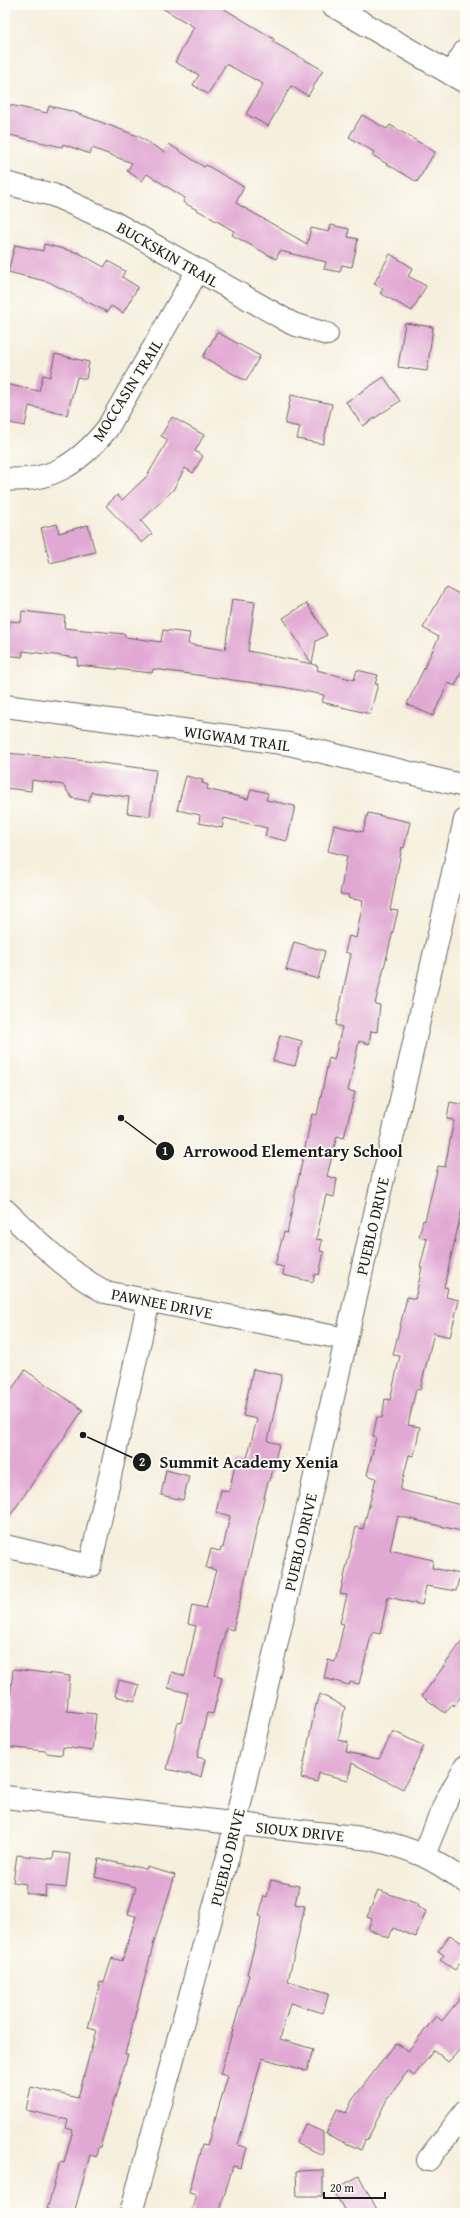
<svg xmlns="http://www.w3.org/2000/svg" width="470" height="2218" font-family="'Gentium Book Plus',serif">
	<rect width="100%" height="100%" fill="#fdfcf7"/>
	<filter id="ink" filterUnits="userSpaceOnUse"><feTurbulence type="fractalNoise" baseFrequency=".025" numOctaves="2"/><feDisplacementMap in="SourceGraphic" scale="8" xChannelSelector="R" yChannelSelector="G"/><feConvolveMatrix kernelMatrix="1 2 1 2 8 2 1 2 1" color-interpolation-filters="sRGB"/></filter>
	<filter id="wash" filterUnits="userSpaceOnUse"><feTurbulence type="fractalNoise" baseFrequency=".012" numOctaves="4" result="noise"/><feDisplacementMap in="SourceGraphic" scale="16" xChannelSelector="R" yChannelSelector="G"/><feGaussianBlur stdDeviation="0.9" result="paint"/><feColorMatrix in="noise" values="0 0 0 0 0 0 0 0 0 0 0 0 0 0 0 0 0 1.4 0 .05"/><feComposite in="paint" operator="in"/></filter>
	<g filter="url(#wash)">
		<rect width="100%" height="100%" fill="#f6efdd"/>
		<g id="blocks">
			<g fill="#e1a8d3">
				<polygon points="157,5 218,5 274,39 273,42 323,70 308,96 291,86 268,126 246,114 263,84 226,64 208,94 193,85 199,75 175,62 194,27"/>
				<polygon points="5,104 47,113 49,106 71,111 138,136 164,152 169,144 204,167 206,165 244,187 236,203 307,244 311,228 329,232 331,225 349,229 348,237 358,239 352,267 342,265 340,272 324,269 326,262 280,251 276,259 232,235 234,231 183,202 185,198 147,174 142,181 127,171 132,163 92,148 90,154 63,144 62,147 5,134"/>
				<polygon points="362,115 387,129 390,125 435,152 417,182 372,155 374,152 349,137"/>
				<polygon points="44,244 79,253 104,267 108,261 125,271 122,277 138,287 123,313 111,306 107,312 49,282 8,272 15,245 43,251"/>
				<polygon points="390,254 413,268 408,276 426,286 412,311 380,293 383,289 374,284"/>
				<polygon points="405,323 433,327 427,371 398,367"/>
				<polygon points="217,332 260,356 246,381 203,357"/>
				<polygon points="55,354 89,362 86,379 77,377 67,415 29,406 25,426 5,422 5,384 39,391 43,375 50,377"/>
				<polygon points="384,377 400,401 363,426 346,402"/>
				<polygon points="291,395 332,404 323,444 297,439 300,427 285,424"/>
				<polygon points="172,417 204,435 195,451 203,456 193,473 185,468 173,490 141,521 152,534 142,543 106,506 117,495 122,500 147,476 168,440 161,436"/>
				<polygon points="57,524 59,533 88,525 95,552 50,563 41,528"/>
				<polygon points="446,587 465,597 465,664 455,686 448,683 433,716 407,704 439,637 423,628"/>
				<polygon points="232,599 255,602 248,651 312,664 318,666 317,670 354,680 357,670 378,675 375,684 378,684 370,714 322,702 324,695 283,687 153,669 152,673 77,665 78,658 23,651 22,657 6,655 10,621 21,622 22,611 65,616 64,628 125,634 125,637 161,642 163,630 190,633 188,644 225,650"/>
				<polygon points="307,603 327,635 316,641 312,664 283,618"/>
				<polygon points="5,753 54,757 156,770 150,816 127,813 129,797 91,792 89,801 72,798 63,785 32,780 31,791 5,788"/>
				<polygon points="186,776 203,780 202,783 208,785 207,789 248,799 251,789 268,793 266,800 295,806 287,841 265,836 267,828 224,818 222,828 199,823 200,815 177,810"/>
				<polygon points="368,813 410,822 404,848 402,847 390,910 398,911 375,1004 380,1005 377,1032 371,1031 369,1044 359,1041 348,1091 355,1092 344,1138 337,1136 327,1176 337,1179 334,1197 326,1195 316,1239 322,1240 320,1251 324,1252 319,1275 315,1274 313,1282 283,1275 284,1267 275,1265 284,1232 287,1233 312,1114 317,1115 329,1058 334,1060 342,1027 336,1025 351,954 345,952 349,936 356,938 363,901 348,898 349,895 340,894 347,856 328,851 334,825 363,832"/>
				<polygon points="294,942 325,951 318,979 286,970"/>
				<polygon points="280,1035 302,1041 295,1066 273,1061"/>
				<polygon points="450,1102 465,1105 465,1206 463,1205 444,1287 448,1288 446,1297 459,1300 450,1337 434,1333 420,1390 416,1389 408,1425 420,1427 414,1456 409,1455 400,1490 465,1506 465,1532 398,1516 390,1550 433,1560 432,1568 460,1574 456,1591 426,1586 422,1605 388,1597 380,1634 372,1632 359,1684 350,1682 349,1685 324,1678 328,1660 335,1662 344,1624 340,1623 347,1595 340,1594 356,1527 363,1529 376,1478 367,1475 376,1437 373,1436 377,1417 382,1418 385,1399 390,1400 400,1356 393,1355 407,1297 415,1299 422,1268 420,1268 427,1239 419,1237 423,1220 425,1221 438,1166 445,1167 454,1120 447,1119"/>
				<polygon points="253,1369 282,1375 268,1441 279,1444 270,1481 268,1481 233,1630 226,1628 215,1675 222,1677 213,1714 207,1713 197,1757 205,1759 201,1777 167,1769 178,1722 181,1723 188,1693 168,1688 172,1672 185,1676 196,1626 188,1624 192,1605 206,1608 216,1570 206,1568 211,1549 220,1551 221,1548 223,1548 230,1516 216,1512 221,1490 229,1492 236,1460 246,1462 257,1419 243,1416"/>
				<polygon points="25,1370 83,1410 5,1523 5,1399"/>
				<polygon points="166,1470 189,1476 183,1500 161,1495"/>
				<polygon points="465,1637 465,1690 454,1706 452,1704 445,1713 422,1696"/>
				<polygon points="13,1669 70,1676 67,1711 96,1714 92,1751 63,1747 62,1755 46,1753 46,1751 5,1747 5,1719 8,1720"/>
				<polygon points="119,1680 139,1685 135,1701 115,1696"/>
				<polygon points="320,1694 345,1707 338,1740 348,1742 346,1752 379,1759 393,1731 424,1746 403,1789 352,1763 348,1780 319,1773 317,1782 301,1778 316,1704 317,1705"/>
				<polygon points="54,1852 70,1854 66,1888 46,1886 45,1896 25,1893 26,1884 13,1882 17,1855 53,1859"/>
				<polygon points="99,1859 146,1869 147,1867 175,1875 154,1942 125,2054 128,2054 100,2147 98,2147 96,2157 90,2155 74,2213 46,2213 60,2162 64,2163 73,2130 66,2128 68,2120 26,2110 31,2087 78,2098 96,2030 88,2028 100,1982 104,1983 112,1958 122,1961 136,1916 128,1914 136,1887 95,1877"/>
				<polygon points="271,1880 299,1886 295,1904 305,1906 288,1981 329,1993 323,2013 290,2003 280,2039 313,2049 307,2071 262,2058 238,2145 247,2148 241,2168 233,2166 219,2213 191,2213 196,2194 189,2192 202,2145 207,2146 228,2076 220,2074 249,1975 247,1974 260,1925 261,1916 259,1916 264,1896 267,1897"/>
				<polygon points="378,1890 418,1904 417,1907 426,1911 416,1937 393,1928 389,1938 368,1929 372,1919 367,1917"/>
				<polygon points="450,1935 465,1945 465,1956 455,1970 440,1960 444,1955 438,1951"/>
				<polygon points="465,1992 465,2042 456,2054 448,2062 434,2050 414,2076 408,2071 386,2101 367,2141 365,2140 361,2150 326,2134 337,2109 346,2113 353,2099 396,2043 408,2051 436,2016 442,2021"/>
				<polygon points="305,2124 323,2132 323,2155 296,2143"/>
				<polygon points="323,2170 323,2196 297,2196 296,2171"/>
				<polygon points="359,2176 379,2213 346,2213 333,2190"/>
			</g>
		</g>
	</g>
	<g filter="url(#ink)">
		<use href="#blocks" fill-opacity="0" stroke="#686660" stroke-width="1"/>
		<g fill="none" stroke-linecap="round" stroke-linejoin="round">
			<g stroke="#686660" stroke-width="24">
				<g id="minor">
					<polyline points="332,5 465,82"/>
					<polyline points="451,74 465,51"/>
					<polyline points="5,183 53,195 113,222 293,324 327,334"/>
					<path d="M 5,479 C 51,483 79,463 107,429 L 198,270"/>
					<polyline points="5,706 289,744 465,786"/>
					<path d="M 5,1210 C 37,1240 66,1271 105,1292 L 346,1339"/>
					<polyline points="5,1546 90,1566 149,1300"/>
					<path d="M 5,1797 L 371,1839 C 410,1848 433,1857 465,1882"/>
					<polyline points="424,1855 446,1801 465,1767"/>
					<polyline points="428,2160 465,2112"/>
					<polyline points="131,2213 228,1856 465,820"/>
				</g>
			</g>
			<use href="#minor" stroke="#fff" stroke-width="22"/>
		</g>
	</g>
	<g text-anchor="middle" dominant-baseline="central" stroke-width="3.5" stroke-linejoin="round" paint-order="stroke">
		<g font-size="16" fill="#1c1c1c" stroke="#fdfcf7">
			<text transform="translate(168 254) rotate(30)">BUCKSKIN TRAIL</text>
			<text transform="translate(127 390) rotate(-58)">MOCCASIN TRAIL</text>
			<text transform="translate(237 738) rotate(8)">WIGWAM TRAIL</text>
			<text transform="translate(372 1226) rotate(-77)">PUEBLO DRIVE</text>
			<text transform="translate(162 1303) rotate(11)">PAWNEE DRIVE</text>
			<text transform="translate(300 1542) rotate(-77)">PUEBLO DRIVE</text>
			<text transform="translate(300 1831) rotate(6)">SIOUX DRIVE</text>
			<text transform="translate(227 1857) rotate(-76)">PUEBLO DRIVE</text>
		</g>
	</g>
	<path fill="none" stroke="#1c1c1c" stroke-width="1.5" d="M121 1118L165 1151M83 1435L142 1462"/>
	<g fill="#1c1c1c" stroke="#fdfcf7" stroke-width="1.5">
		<circle cx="121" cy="1118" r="4"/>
		<circle cx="83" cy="1435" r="4"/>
		<circle cx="165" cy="1151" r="10"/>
		<circle cx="142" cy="1462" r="10"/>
	</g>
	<g font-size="12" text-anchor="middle" font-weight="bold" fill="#fff">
		<text x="165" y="1155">1</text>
		<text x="142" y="1466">2</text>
	</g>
	<g font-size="17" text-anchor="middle" font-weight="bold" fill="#1c1c1c" stroke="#fdfcf7" stroke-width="3.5" stroke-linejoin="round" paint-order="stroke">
		<text x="293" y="1157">Arrowood Elementary School</text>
		<text x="249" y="1468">Summit Academy Xenia</text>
	</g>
	<rect width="470" height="2218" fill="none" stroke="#fdfcf7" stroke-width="20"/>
	<path d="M324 2192v6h61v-6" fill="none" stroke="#1c1c1c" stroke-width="2"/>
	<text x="330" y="2192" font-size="12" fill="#1c1c1c" stroke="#fdfcf7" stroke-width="3" paint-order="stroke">20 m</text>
</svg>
